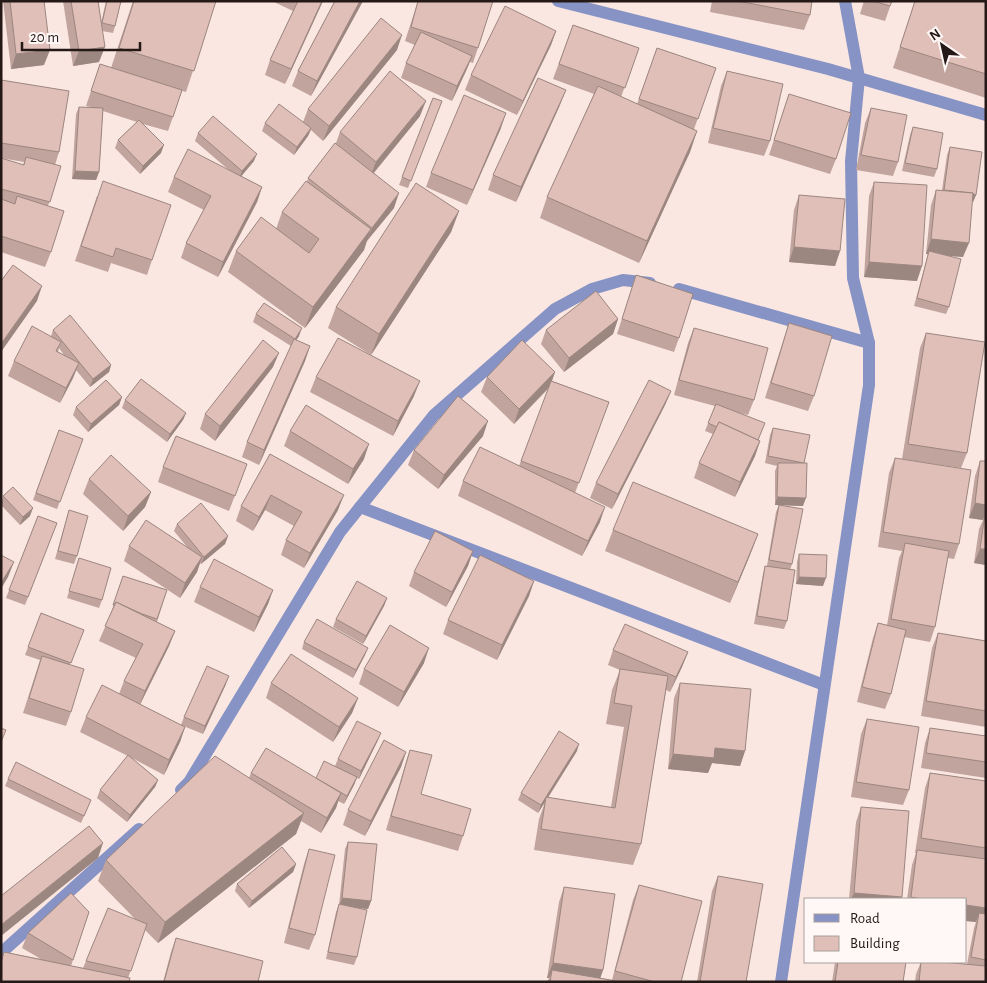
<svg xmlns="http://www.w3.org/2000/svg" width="987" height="983" font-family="'Alegreya Sans',sans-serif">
	<rect width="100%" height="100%" fill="#fbe7e2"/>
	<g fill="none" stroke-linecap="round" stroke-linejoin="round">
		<g stroke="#8693c4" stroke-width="12">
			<polyline points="558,1 828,69 986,115"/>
			<polyline points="679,289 869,343"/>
			<polyline points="360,507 824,685"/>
			<polyline points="181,790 189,782 340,532 434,415 555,309 592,289 623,280 650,283"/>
			<polyline points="1,953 139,829"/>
			<polyline points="781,982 869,385 869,343 853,278 851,161 859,78 845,1"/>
		</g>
	</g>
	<g fill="#c0a49d" fill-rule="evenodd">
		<polygon points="3,1 44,1 44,65 11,69"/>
		<polygon points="63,1 98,1 101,23 106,1 121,1 115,26 113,33 102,31 99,62 73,66"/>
		<polygon points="133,1 216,1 186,92 182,91 168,131 143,124 161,153 140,174 115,148 118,140 137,122 103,111 99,172 96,180 72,179 76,114 79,107 91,107 86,106 100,64 111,68"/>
		<polygon points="272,1 323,1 285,84 265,75 270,60 293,11"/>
		<polygon points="335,1 363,1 311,96 292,86 298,71"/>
		<polygon points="418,1 493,1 473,63 470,62 466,71 452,101 401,78 406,63 415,45 405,41"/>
		<polygon points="712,1 812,1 810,15 804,30 710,12"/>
		<polygon points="864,1 892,1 885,21 860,14"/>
		<polygon points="915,1 986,1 986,98 893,68"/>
		<polygon points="573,25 639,48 621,97 637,104 657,48 716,68 694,129 697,131 690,152 639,263 540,218 547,197 594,94 553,79"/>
		<polygon points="556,31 551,45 517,115 465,90 471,75"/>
		<polygon points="397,50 323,141 311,130 308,136 294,155 262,131 265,123 303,122 308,109"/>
		<polygon points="727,71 770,141 764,156 708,143 721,86"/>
		<polygon points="1,80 59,152 55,165 61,166 48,206 51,252 45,267 1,252 1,158 23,165 24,162 1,158"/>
		<polygon points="789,94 836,159 830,174 769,155"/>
		<polygon points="433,98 442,101 408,188 399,185"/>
		<polygon points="560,105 516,202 488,190 493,175"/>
		<polygon points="871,108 898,162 893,176 856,170 865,123"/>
		<polygon points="420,116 374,173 394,208 366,242 364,250 305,328 228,272 236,251 276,229 282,212 307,182 308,178 336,143 340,132"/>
		<polygon points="913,127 937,169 934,177 902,171 910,135"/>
		<polygon points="501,128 467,205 426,187 431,173"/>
		<polygon points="198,133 254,161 241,176 262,187 257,202 218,277 181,258 186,243 204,210 168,192 174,177 230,171 195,141"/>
		<polygon points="950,147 976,195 973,202 972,202 963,257 951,256 949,307 946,314 914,306 928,254 926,254 931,205 936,190 942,190 947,155"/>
		<polygon points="874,182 917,281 864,277 869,196"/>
		<polygon points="799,195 840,251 835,266 789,262 794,210"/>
		<polygon points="97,196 152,260 147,275 111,263 108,272 75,261"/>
		<polygon points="459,211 451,232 371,355 328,328 336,307"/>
		<polygon points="636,275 679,338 674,352 617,334"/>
		<polygon points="256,314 299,336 296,340 310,346 305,361 259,465 242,457 247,442 291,346 253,322"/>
		<polygon points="618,319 613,334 564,372 541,344 546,330"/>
		<polygon points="789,323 814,396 808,411 765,398 784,338"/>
		<polygon points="694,328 754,400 748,415 739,413 758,440 760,441 755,456 735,497 694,478 699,463 713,434 705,431 715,406 674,395 688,343"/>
		<path d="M 53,330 L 111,365 L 109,372 L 90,387 L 76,370 L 73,378 L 60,403 L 8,376 L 14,361 L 51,336 ZM 59,348 L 64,355 L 65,356 L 58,352 Z"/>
		<polygon points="926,333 967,453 961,468 902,459 920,348"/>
		<polygon points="273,367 215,441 200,429 205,414"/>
		<polygon points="555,372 552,381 609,402 575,493 600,522 582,556 458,496 463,481 519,466 549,388 514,424 481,392 487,377"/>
		<polygon points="316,377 414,396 393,436 310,392"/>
		<polygon points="671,391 665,405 612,509 590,498 596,483"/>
		<polygon points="122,397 119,405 88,432 73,415 76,407"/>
		<polygon points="125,400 186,413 183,420 167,442 122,408"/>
		<polygon points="773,428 804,463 803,506 782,505 792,564 790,570 787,621 784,629 754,624 763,574 765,566 767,566 776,512 779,505 775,505 775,471 777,466 765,463 770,435"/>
		<polygon points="59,430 83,439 57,509 33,500"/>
		<polygon points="290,431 364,459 348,484 284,446"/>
		<polygon points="483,436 438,489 408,465 414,450"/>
		<polygon points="270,454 338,510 304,568 281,555 286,540 294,526 265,510 253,531 236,521 241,506"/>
		<polygon points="895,458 959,544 954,559 948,558 935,627 930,642 904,637 891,694 885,709 857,702 873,638 878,623 887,625 899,558 902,551 878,547 889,473"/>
		<polygon points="980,461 986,461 986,565 974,563 979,529 983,520 969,518 975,476"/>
		<polygon points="247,464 229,511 158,482 163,467"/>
		<polygon points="89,479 151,492 145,507 123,531 83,494"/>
		<polygon points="3,496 30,516 20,525 1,505"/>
		<polygon points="69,510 77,556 74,564 55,559"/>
		<polygon points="38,516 57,523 25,605 6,598"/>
		<polygon points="177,524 228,536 225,544 201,564 200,563 197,572 180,598 124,561 129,546 187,547 174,531"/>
		<polygon points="613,530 758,534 750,555 730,603 605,551"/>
		<polygon points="473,551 468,566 446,607 409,586 414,572"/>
		<polygon points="799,554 823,586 796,584 797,562"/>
		<polygon points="79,558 102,600 99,608 67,598"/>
		<polygon points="123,576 167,590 157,622 175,631 169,646 140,705 185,727 180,742 164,775 132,758 158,780 155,787 127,822 97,798 100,790 128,756 80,732 86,717 119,694 124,681 136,658 99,641 111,613"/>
		<polygon points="534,581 529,596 497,660 443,634 448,620"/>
		<polygon points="200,587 273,590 268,604 254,632 194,602"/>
		<polygon points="387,598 384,606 363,644 333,627 336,619"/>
		<polygon points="41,613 84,630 70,664 71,712 66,726 23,713 40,660 25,655"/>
		<polygon points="938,633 986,641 986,727 921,716 932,648"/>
		<polygon points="304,642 365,655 353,678 302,649"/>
		<polygon points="613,650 688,652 682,667 670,692 666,690 641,844 633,865 534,850 539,819 545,802 538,813 518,800 521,793 577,751 548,798 611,807 624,727 606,724 612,690 620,670 608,665"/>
		<polygon points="424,663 398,707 359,684 364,669"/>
		<polygon points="271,683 358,698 352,713 333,742 266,698"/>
		<polygon points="680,683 745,751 740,766 712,763 708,773 668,769 674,698"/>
		<polygon points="226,684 203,734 181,725 184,717"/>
		<polygon points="867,719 909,790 903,805 851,797 861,734"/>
		<polygon points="930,728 986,736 986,778 921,768 925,743"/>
		<polygon points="378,740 359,779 357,778 354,785 344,804 338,801 336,808 321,833 301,821 296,834 158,943 145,930 128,978 1,982 1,958 4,952 41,959 22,948 28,933 89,912 71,966 83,968 86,961 135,919 98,881 106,860 249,778 251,773 316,778 335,766 338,759"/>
		<polygon points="410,750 421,794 463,836 458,851 386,830 405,765"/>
		<polygon points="406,752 401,767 365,836 343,825 348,810"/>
		<polygon points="930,773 986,781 986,982 915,982 916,974 921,962 942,962 967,964 974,928 976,922 966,921 966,899 907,899 912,865 916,853 915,853 925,788"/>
		<polygon points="8,779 91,800 81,823 5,786"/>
		<polygon points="861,807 902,897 901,899 849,899 856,822"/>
		<polygon points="348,842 371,901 368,909 352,907 357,957 354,965 326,959 336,912 339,904 339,905 345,849"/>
		<polygon points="309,849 315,935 309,950 284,943 304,864"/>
		<polygon points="296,864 293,872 249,908 235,891 237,884"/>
		<polygon points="718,876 746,982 697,982 712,891"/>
		<polygon points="639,885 681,982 547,982 549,978 547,978 559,902 564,887 603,970 600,978 612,980 633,900"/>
		<polygon points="176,938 258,982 163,982 171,952"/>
		<polygon points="835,962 906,962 903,982 832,982"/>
	</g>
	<g fill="#9c8680">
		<polygon points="322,1 323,1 285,84 291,69"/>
		<polygon points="360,1 363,1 311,96 317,81"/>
		<polygon points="556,31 551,45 517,115 523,101"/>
		<polygon points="402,35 397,50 323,141 329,126"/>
		<polygon points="105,47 99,62 73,66 79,51"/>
		<polygon points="50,50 44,65 11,69 16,54"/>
		<polygon points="472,56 466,71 452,101 457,86"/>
		<polygon points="566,90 560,105 516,202 521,187"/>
		<polygon points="426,101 420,116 370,177 376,162"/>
		<polygon points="506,113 501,128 467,205 473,190"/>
		<polygon points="311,128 308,136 294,155 297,147"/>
		<polygon points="697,131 690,152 639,263 647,241"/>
		<polygon points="164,145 161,153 140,174 143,166"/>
		<polygon points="257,154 254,161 239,179 242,171"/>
		<polygon points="75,171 99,172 96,180 72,179"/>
		<polygon points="262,187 257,202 218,277 223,262"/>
		<polygon points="944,190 976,195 973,202 941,198"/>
		<polygon points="399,193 394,208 366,242 372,228"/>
		<polygon points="459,211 451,232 371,355 379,334"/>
		<polygon points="371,229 364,250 305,328 313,307"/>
		<polygon points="931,239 969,243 963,257 926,254"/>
		<polygon points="794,247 840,251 835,266 789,262"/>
		<polygon points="869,262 922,266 917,281 864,277"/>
		<polygon points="42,286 37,301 1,352 1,344"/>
		<polygon points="618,319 613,334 564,372 569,358"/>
		<polygon points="302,328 299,336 292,347 295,339"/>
		<polygon points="310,346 305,361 259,465 264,450"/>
		<polygon points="279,353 273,367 215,441 220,426"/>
		<polygon points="79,363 73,378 60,403 66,388"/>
		<polygon points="111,365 109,372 90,387 93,379"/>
		<polygon points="555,372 550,386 514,424 519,409"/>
		<polygon points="420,381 414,396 393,436 398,421"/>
		<polygon points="671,391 665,405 612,509 618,494"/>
		<polygon points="122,397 119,405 88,432 91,424"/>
		<polygon points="186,413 183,420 167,442 170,434"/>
		<polygon points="488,421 483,436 438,489 444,475"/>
		<polygon points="760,441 755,456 735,497 740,482"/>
		<polygon points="369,444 364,459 348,484 353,469"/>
		<polygon points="151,492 145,507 123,531 128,516"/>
		<polygon points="271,495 265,510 253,531 259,517"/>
		<polygon points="344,495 338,510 304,568 310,553"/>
		<polygon points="777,497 806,498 803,506 775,505"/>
		<polygon points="975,503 986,505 986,520 985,514 983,520 969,518"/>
		<polygon points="605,507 600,522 582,556 588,541"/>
		<polygon points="33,508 30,516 20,525 23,517"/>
		<polygon points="758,534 750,555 730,603 738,582"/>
		<polygon points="228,536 225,544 201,564 204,557"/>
		<polygon points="980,549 986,549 986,565 974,563"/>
		<polygon points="473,551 468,566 446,607 452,592"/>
		<polygon points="202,557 197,572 180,598 185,583"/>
		<polygon points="14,562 8,577 1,589 1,583"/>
		<polygon points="799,577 826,578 823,586 796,584"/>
		<polygon points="534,581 529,596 497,660 502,645"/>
		<polygon points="273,590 268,604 254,632 259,617"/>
		<polygon points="387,598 384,606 363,644 366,636"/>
		<polygon points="175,631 169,646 139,706 145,691"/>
		<polygon points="368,648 365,655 353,678 356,670"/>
		<polygon points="429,648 424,663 398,707 404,692"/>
		<polygon points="688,652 682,667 670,692 676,677"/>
		<polygon points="229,676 226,684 203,734 205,726"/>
		<polygon points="358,698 352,713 333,742 339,727"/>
		<polygon points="185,727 180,742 164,775 169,760"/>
		<polygon points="381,733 378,740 359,779 361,771"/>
		<polygon points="579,744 577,751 546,800 546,797 545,802 538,813 541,805"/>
		<polygon points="715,748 745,751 740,766 712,763 708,773 668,769 673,754"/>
		<polygon points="406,752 401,767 365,836 371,821"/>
		<polygon points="357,777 354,785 344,804 347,796"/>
		<polygon points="158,780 155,787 127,822 130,815"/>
		<polygon points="341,793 336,808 321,833 327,818"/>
		<polygon points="304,813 296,834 158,943 165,922"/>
		<polygon points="103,843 98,858 1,936 1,925"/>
		<polygon points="296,864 293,872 249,908 252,901"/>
		<polygon points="854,893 902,897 901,899 851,899"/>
		<polygon points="342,898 371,901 368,909 339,906"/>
		<polygon points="966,905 986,908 986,924 979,913 976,922 966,921"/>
		<polygon points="553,963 603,970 599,982 552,970 549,978 547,978"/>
	</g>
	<g fill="#dfbfb7" stroke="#9c8680">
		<polygon points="10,1 44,1 50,50 16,54"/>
		<polygon points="71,1 98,1 105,47 79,51"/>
		<polygon points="107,1 121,1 115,26 102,23"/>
		<polygon points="134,1 216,1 194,71 119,48"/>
		<polygon points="298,1 322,1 291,69 270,60"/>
		<polygon points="335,1 360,1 317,81 298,71"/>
		<polygon points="418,1 493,1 478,48 411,27"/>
		<polygon points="738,1 812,1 810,15"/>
		<polygon points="873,1 892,1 890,6"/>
		<polygon points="915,1 986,1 986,74 900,47"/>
		<polygon points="505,6 556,31 523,101 471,75"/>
		<polygon points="381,18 402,35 329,126 308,109"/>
		<polygon points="573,25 639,48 625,88 559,64"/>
		<polygon points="421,32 472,56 457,86 406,63"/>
		<polygon points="657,48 716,68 698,119 639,99"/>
		<polygon points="100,64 182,90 173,117 91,91"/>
		<polygon points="390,71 426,101 376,162 340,132"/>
		<polygon points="727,71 783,84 770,141 713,128"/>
		<polygon points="538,78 566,90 521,187 493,175"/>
		<polygon points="1,80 69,91 59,152 1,143"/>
		<polygon points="598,86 697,131 647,241 547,197"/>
		<polygon points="789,94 851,113 836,159 774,140"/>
		<polygon points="464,95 506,113 473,190 431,173"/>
		<polygon points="433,98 442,101 411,181 402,177"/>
		<polygon points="279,104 311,128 297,147 265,123"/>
		<polygon points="79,107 103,108 99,172 75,171"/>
		<polygon points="871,108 907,115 898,162 861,155"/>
		<polygon points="213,116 257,154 242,171 198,133"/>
		<polygon points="139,120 164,145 143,166 118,140"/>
		<polygon points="913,127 943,133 937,169 905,163"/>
		<polygon points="335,143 399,193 372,228 308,178"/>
		<polygon points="950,147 982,152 976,195 973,194 973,193 944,190"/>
		<polygon points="188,149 262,187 223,262 186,243 211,196 174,177"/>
		<polygon points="26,157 61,166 50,202 1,189 1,158 24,165"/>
		<polygon points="103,181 171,205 152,260 116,248 113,257 81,246"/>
		<polygon points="306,181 371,229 313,307 236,251 261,217 309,253 319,239 282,212"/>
		<polygon points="874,182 927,185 922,266 869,262"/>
		<polygon points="416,183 459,211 379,334 336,307"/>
		<polygon points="936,190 973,193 969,243 931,239"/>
		<polygon points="799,195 845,199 840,251 794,247"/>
		<polygon points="17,196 64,211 51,252 1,236 1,199 15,204"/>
		<polygon points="929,251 961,259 949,307 917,298"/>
		<polygon points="13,265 42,286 1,344 1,281"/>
		<polygon points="636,275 693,294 679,338 622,319"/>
		<polygon points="596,291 618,319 569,358 546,330"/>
		<polygon points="264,303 302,328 295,339 256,314"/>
		<polygon points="70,315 111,365 93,379 53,330"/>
		<polygon points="789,323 832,336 814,396 771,383"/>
		<polygon points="32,326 61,342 56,351 79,363 66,388 14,361"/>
		<polygon points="694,328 768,348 754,400 679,380"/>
		<polygon points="926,333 985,342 967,453 908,444"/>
		<polygon points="338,338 420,381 398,421 316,377"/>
		<polygon points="294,339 310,346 264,450 247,442"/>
		<polygon points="263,340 279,353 220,426 205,414"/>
		<polygon points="522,340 555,372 519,409 487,377"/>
		<polygon points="141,379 186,413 170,434 125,400"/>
		<polygon points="106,380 122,397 91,424 76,407"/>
		<polygon points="649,380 671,391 618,494 596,483"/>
		<polygon points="551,381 609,402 579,483 521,461"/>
		<polygon points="458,396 488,421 444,475 414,450"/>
		<polygon points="716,404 765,423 758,440 719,422 717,427 708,423"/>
		<polygon points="306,405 369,444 353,469 290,431"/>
		<polygon points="719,422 760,441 740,482 699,463"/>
		<polygon points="773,428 810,435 804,463 768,456"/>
		<polygon points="59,430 83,439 60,502 36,493"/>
		<polygon points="176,436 247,464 235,496 163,467"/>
		<polygon points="480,447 605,507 588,541 463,481"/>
		<polygon points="270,454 344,495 310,553 286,540 302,512 271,495 259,517 241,506"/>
		<polygon points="111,455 151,492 128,516 89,479"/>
		<polygon points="895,458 971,470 959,544 883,532"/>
		<polygon points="980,461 986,461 986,505 975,503"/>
		<polygon points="778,463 807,463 806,498 777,497"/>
		<polygon points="633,482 758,534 738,582 613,530"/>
		<polygon points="13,487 33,508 23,517 3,496"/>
		<polygon points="201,503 228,536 204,557 177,524"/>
		<polygon points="779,505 803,509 792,564 769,560"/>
		<polygon points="69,510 88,516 77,556 58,551"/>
		<polygon points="985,514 986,515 986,549 980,549"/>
		<polygon points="38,516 57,523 28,597 9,590"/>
		<polygon points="146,520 202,557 185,583 129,546"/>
		<polygon points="435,531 473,551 452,592 414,572"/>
		<polygon points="905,543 949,551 935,627 891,619"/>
		<polygon points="799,554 827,555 826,578 799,577"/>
		<polygon points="1,555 14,562 1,583"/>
		<polygon points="480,555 534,581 502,645 448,620"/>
		<polygon points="79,558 111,568 102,600 69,591"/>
		<polygon points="214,559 273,590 259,617 200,587"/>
		<polygon points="765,566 795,570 787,621 757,616"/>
		<polygon points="123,576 167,590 157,619 142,614 116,602 114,605 113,605"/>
		<polygon points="357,581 387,598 366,636 336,619"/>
		<polygon points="116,602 175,631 145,691 124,681 143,644 105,626"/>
		<polygon points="41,613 84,630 71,663 28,647"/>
		<polygon points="317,619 368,648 356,670 304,642"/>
		<polygon points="878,623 906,630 891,694 862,687"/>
		<polygon points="625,624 688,652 676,677 613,650"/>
		<polygon points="390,625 429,648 404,692 364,669"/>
		<polygon points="938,633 986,641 986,711 926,701"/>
		<polygon points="291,654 358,698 339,727 271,683"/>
		<polygon points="42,656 84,669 71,712 29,698"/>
		<polygon points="207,666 229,676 205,726 184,717"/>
		<polygon points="620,669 668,676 641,844 541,829 546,797 615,808 632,706 614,703"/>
		<polygon points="680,683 751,689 745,751 715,748 714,758 673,754"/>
		<polygon points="102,685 185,727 169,760 86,717"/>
		<polygon points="867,719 919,727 909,790 856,782"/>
		<polygon points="357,721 381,733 361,771 338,759"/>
		<polygon points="1,728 6,730 1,742"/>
		<polygon points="930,728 986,736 986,762 926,753"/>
		<polygon points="559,731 579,744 541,805 521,793"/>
		<polygon points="384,740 406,752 371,821 348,810"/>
		<polygon points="266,748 341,793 327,818 251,773"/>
		<polygon points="410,750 432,755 421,794 471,809 463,836 391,816"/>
		<polygon points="128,755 158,780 130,815 100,790"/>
		<polygon points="215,756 304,813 165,922 106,860"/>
		<polygon points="324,761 357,777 347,796 316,778"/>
		<polygon points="16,762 91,800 84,816 8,779"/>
		<polygon points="930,773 986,781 986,848 921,838"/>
		<polygon points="861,807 909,811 902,897 854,893"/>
		<polygon points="89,826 103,843 1,925 1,896"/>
		<polygon points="348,842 377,844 371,901 342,898"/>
		<polygon points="282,847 296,864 252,901 237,884"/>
		<polygon points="309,849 335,855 315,935 289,928"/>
		<polygon points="917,850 986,859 986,908 966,905 966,899 923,899 911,897"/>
		<polygon points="718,876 763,884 746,982 700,982"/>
		<polygon points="639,885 702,901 681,982 655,982 615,971"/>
		<polygon points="564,887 615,894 603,970 553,963"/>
		<polygon points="71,893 89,912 73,960 28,933"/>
		<polygon points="339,904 367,910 357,957 328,952"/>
		<polygon points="108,908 147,924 131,971 86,961"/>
		<polygon points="979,913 986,914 986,960 971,957"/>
		<polygon points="176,938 263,961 258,982 164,982"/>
		<polygon points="4,952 130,978 129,982 1,982 1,963"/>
		<polygon points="838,962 906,962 903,982 835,982"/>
		<polygon points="921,962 942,962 986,966 986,982 919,982"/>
		<polygon points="552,970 622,982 550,982"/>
	</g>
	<rect width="987" height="983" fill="none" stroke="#241916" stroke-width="5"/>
	<rect x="804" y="898" width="162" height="65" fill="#fff8f6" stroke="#a79f9c"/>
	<rect x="814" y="914" width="25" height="8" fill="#8693c4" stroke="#a79f9c"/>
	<text x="850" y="923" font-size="15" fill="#241916">Road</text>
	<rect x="814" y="936" width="25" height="15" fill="#dfbfb7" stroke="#a79f9c"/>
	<text x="850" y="948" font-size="15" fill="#241916">Building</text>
	<g transform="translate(942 45) rotate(326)" stroke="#fff8f6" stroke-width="4" paint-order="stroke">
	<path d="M0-4L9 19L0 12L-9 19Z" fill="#241916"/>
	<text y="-8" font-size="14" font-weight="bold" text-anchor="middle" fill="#241916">N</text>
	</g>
	<path d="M22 42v8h118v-8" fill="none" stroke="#241916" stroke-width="2.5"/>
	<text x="30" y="42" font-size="15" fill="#241916" stroke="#fff8f6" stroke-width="4" paint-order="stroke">20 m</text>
</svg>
